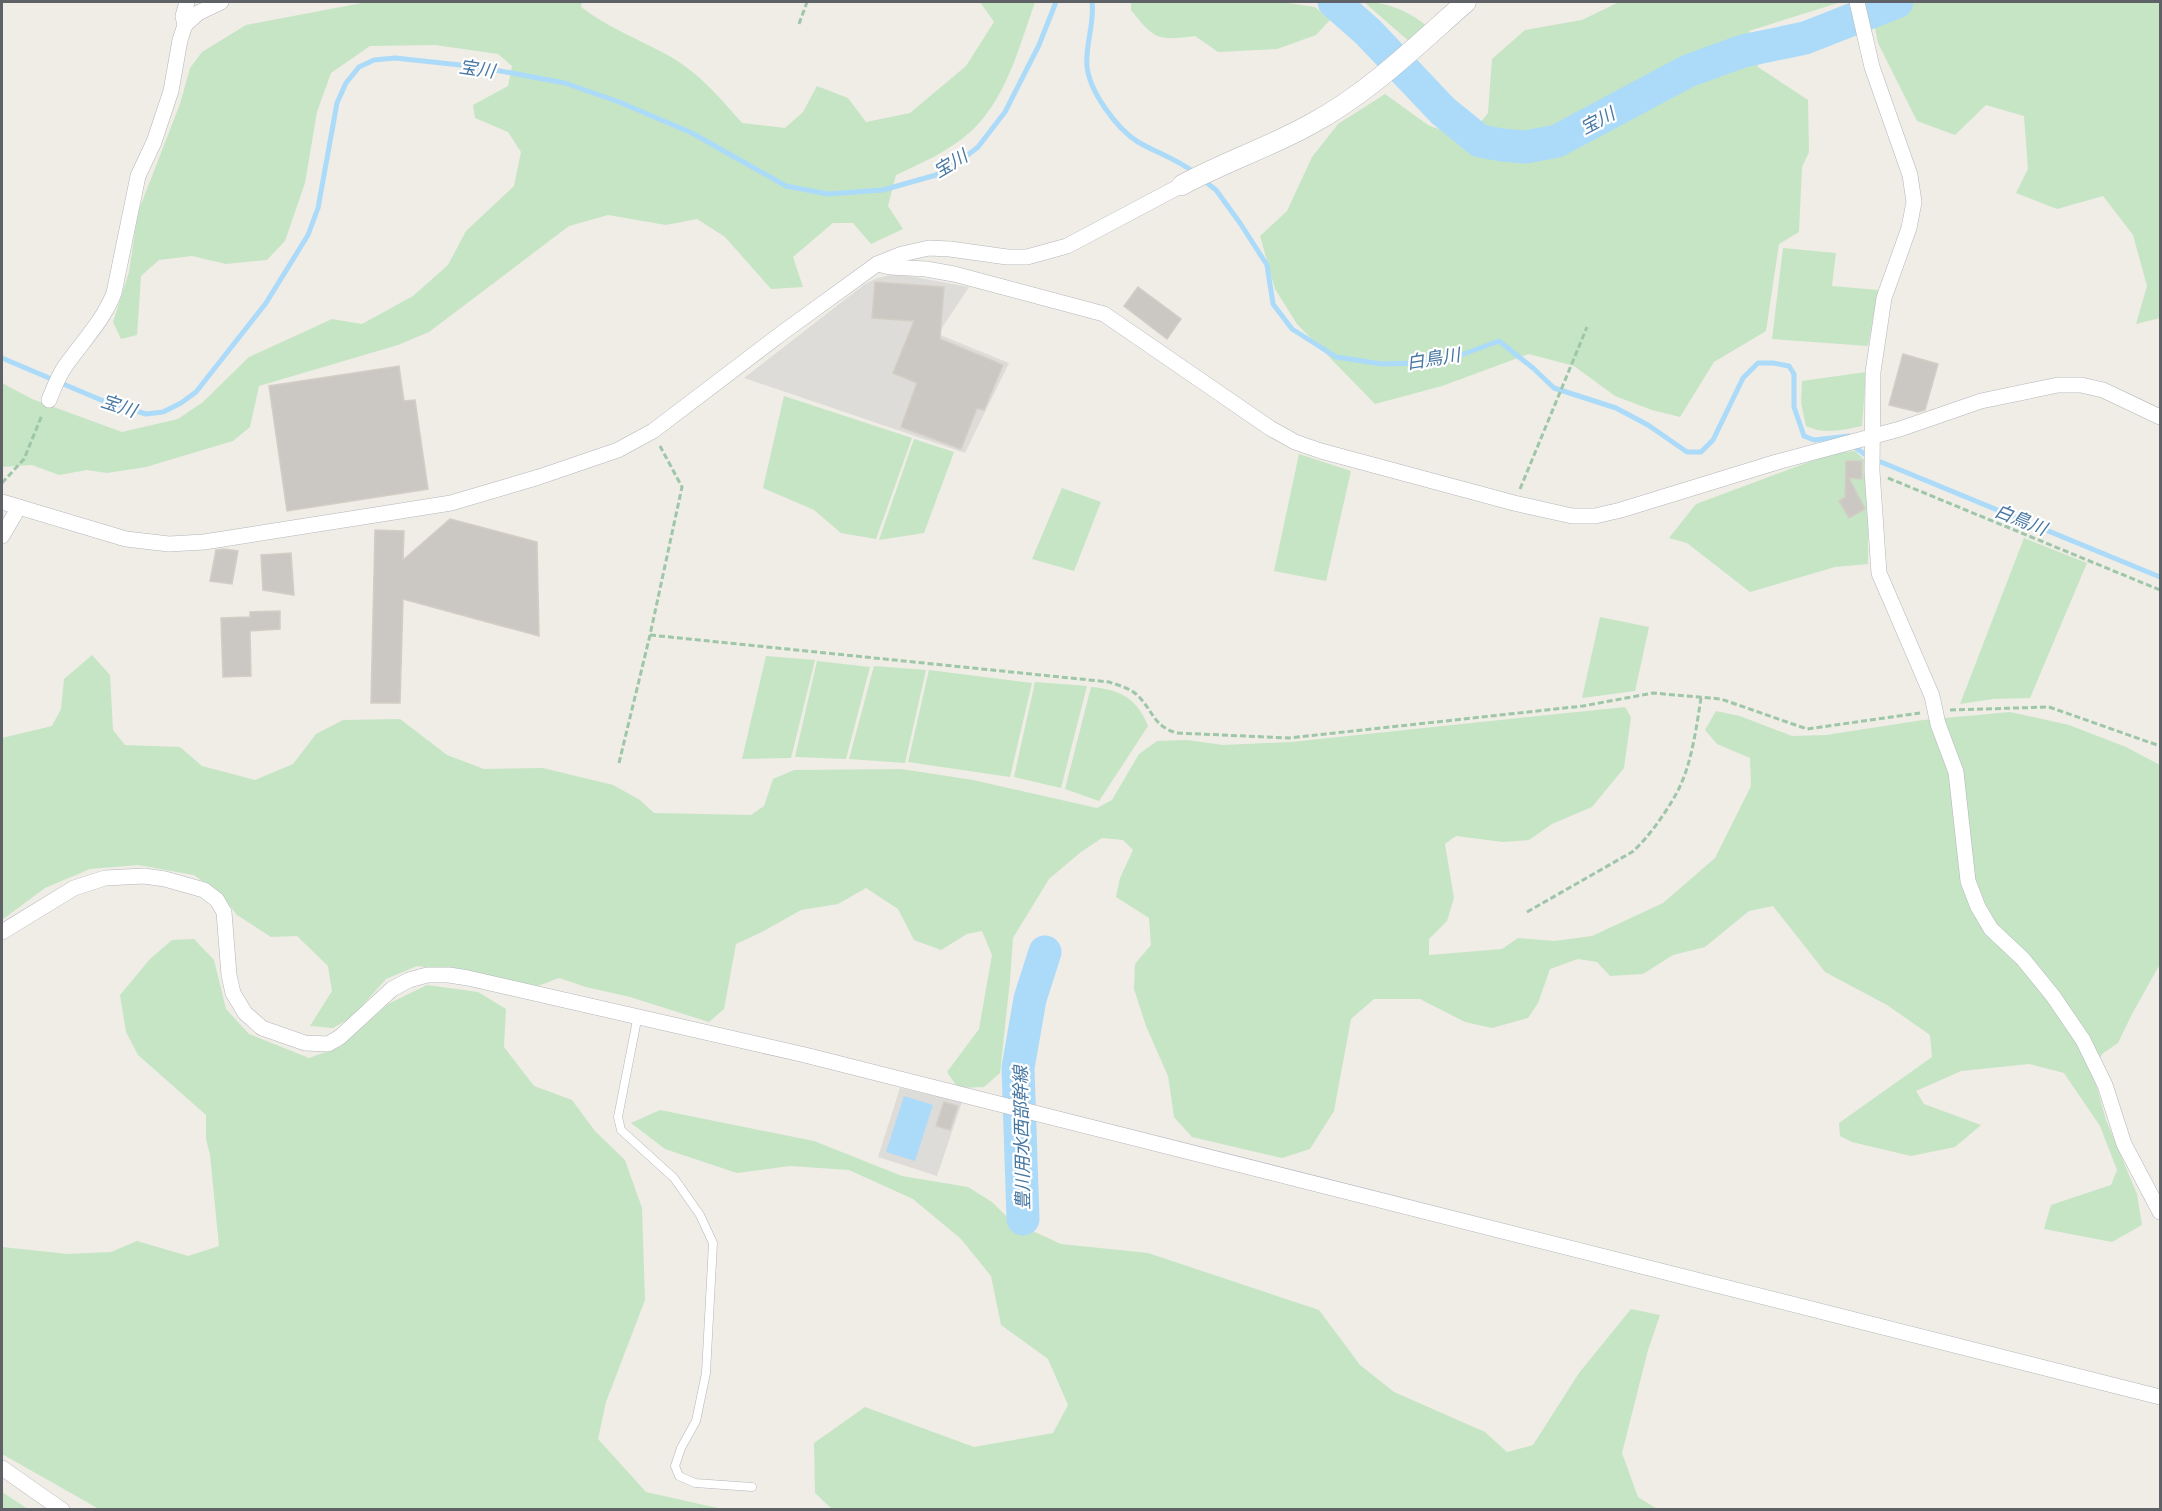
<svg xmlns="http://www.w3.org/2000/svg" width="2162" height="1511" font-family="'Golos Text','Noto Sans JP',sans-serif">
	<rect width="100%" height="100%" fill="#efede6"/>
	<g fill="#dedcd8">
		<polygon points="891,275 909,276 969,287 938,334 1009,363 965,453 744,378 865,284 877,278"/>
		<polygon points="900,1088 962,1102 937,1176 878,1157"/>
	</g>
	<g fill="#c6e5c5">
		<path d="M 367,2 L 582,2 L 581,7 C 610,29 639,39 671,57 C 699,73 721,99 742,123 L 785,128 L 803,112 L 817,86 L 848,98 L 866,122 L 910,113 L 966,66 L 994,22 L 980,2 L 1035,2 C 1019,47 1006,100 969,133 C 949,151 920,164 896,175 L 888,206 L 903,229 L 871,244 L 853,223 L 833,223 L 793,257 L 803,287 L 771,289 L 725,237 L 697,219 L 666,225 L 608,215 L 569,226 L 429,332 L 398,345 L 259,386 L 250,427 L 233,441 L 146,467 L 107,473 L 87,470 L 59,475 L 32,465 L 2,467 L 2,383 L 32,399 L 122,432 L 178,419 L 203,402 L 249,357 L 332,319 L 362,324 L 413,296 L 448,265 L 466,231 L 514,186 L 521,152 L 508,132 L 475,118 L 473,105 L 508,86 L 512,66 L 498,54 L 435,45 L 370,46 L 331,73 L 317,112 L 305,183 L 285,241 L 267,260 L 226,264 L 192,256 L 159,260 L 141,276 L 137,335 L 121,339 L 113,322 L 129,272 L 138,212 L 180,104 L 190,68 L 202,52 L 246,25 Z"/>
		<path d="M 1131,2 L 1281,2 L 1315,7 L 1330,20 L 1316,35 L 1277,49 L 1218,52 L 1195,36 C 1157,41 1154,39 1131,10 Z"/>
		<path d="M 1364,2 C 1388,2 1411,12 1429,28 L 1411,43 Z"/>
		<polygon points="1619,2 1841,2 1749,31 1758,67 1808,100 1809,152 1802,167 1799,232 1779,244 1766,331 1714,362 1680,417 1652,410 1615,396 1574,366 1529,354 1442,386 1375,404 1297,324 1275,289 1260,236 1287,211 1312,157 1338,124 1385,94 1428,125 1467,140 1488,113 1492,59 1525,30 1582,20"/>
		<polygon points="1870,2 2160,2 2160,318 2136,324 2147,286 2133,235 2103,196 2057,209 2016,193 2028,169 2024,116 1986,105 1955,135 1917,121 1878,43"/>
		<polygon points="1783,248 1836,253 1832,286 1878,290 1868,346 1772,339"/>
		<path d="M 1866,372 L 1862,426 C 1843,430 1824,435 1806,426 L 1801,403 L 1802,381 Z"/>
		<polygon points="784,396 912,438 876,539 841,533 814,510 763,488"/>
		<polygon points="914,439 954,452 924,533 879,540"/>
		<polygon points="1855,451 1868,463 1868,564 1835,567 1750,592 1687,543 1669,538 1696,504 1833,453"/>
		<polygon points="1299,454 1351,471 1326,581 1274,571"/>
		<polygon points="1062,488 1101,502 1074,571 1032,559"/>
		<polygon points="2024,538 2087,563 2030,698 1993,699 1960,704"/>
		<polygon points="1600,617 1649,627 1635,691 1582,698"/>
		<polygon points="92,655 110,675 113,730 125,745 180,747 202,766 255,780 293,764 316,734 343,720 400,719 447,755 484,769 543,768 613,785 640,800 654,813 751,815 764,806 773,779 794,770 901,769 973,780 1097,808 1112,800 1139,754 1157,741 1187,740 1223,745 1291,742 1625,707 1631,717 1624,768 1592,807 1552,824 1529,840 1503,842 1456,836 1445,844 1454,898 1447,921 1429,939 1429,955 1502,949 1518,938 1554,941 1592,936 1663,903 1715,858 1751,786 1750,758 1717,744 1705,730 1716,711 1740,716 1792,736 1826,735 1923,720 2010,712 2069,725 2126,747 2160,765 2160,964 2132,1014 2118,1043 2102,1054 2093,1073 2106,1120 2137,1194 2142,1225 2112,1242 2044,1229 2051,1205 2111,1185 2117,1170 2100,1126 2064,1073 2029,1064 1961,1071 1916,1091 1924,1104 1981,1125 1955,1147 1911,1156 1852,1142 1840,1136 1839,1123 1932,1057 1930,1035 1887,1005 1825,972 1773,906 1749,911 1705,947 1673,955 1643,974 1610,976 1597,962 1578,959 1550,969 1538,1003 1528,1018 1492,1028 1465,1022 1420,999 1374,999 1351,1019 1334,1111 1310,1149 1282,1158 1192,1137 1174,1117 1168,1076 1146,1026 1134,989 1135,964 1151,945 1149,918 1116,897 1120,878 1133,850 1123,840 1102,838 1081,852 1049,879 1013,938 1010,980 1000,1073 984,1087 958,1088 947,1072 979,1029 992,955 982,931 967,934 941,950 914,940 898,909 866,888 838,904 801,910 762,932 736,944 724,1009 709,1022 630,997 586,987 559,978 538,986 475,973 417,966 386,979 352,1017 333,1028 310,1026 332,991 328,966 297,936 271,937 237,915 221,895 194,875 138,865 90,869 45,888 2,920 2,738 52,726 61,709 64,679"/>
		<polygon points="766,656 815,660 791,758 742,759"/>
		<polygon points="817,661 870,667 846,759 795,757"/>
		<polygon points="874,666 926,670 905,763 849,759"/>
		<polygon points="929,670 1032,683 1010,777 908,762"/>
		<polygon points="1035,682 1087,686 1061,788 1014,777"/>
		<path d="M 1091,687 C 1120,690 1136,697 1148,726 L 1099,801 L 1065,789 Z"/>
		<polygon points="194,939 214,960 226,1009 249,1034 309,1058 340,1047 388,1004 427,985 478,992 506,1009 504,1047 534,1086 572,1100 595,1131 625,1160 642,1208 645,1300 606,1402 598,1439 646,1492 722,1509 99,1509 2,1454 2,1247 68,1254 111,1252 137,1241 188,1256 219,1246 210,1155 206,1139 206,1115 138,1055 126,1032 120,995 150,959 172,940"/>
		<polygon points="660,1110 814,1141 902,1176 968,1187 992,1202 1011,1221 1061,1244 1148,1253 1319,1310 1360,1365 1394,1392 1485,1432 1507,1452 1533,1445 1579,1373 1631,1309 1660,1315 1648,1350 1622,1453 1638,1497 1657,1509 832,1509 815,1493 814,1443 865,1407 974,1447 1053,1433 1068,1405 1048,1359 1001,1325 991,1276 961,1239 913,1199 849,1170 790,1166 737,1173 665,1149 631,1123"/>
		<polygon points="2,1492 28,1509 2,1509"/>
	</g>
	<polygon fill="#acdbfa" points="904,1096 933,1105 915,1161 886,1152"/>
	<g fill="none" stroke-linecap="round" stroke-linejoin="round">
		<g stroke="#acdbfa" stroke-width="5">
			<path d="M 1092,2 C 1095,22 1085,45 1087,66 C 1089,91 1117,129 1138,142 C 1157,153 1177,159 1195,173"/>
			<polyline points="1202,179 1216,190 1240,223 1267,265 1273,304 1292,329 1336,357 1382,364 1418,363 1458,356 1499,341 1533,368 1554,388 1616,408 1648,425 1687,452 1701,452 1713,440 1743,378 1758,363 1773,363 1789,366 1794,374 1794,407 1804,436 1814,440 1849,436"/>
			<polyline points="2,358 101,400 146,414 163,412 181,403 196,392 266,303 308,235 318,208 337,103 346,83 359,67 374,60 395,58 479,67 565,83 619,102 692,133 786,186 828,194 883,190 936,175 959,162 978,147 1005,112 1039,45 1056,2"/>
			<polyline points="1856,448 1867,456"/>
			<polyline points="1881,462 2160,577"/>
		</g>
		<g stroke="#acdbfa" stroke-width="33">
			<polyline points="1334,2 1368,32 1443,111 1480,141 1502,145 1526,147 1557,141 1688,71 1743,51 1805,38 1897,2"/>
			<polyline points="1023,1219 1018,1068 1030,999 1045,952"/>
		</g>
	</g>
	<g fill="#cbc8c3" stroke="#d3cec5" stroke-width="1.5">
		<polygon points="875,282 944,287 940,339 1003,365 984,410 977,408 961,449 901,427 917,383 893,373 914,321 872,318"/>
		<polygon points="1138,287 1181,319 1167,339 1124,306"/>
		<polygon points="1903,354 1938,364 1925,410 1918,412 1889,405"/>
		<polygon points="399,366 404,401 415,400 428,489 287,511 269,386"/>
		<polygon points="1846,461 1862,461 1862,479 1849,478 1865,509 1849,518 1839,501 1845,497"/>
		<polygon points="450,519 537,542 539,636 403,599 400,703 371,703 375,530 404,531 403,560"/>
		<polygon points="224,549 238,551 232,584 210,581 216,550"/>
		<polygon points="291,553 294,595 263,590 261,555"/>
		<polygon points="280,611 280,629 250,631 251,676 223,677 221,618 250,617 250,612"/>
		<polygon points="944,1102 958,1106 950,1130 936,1126"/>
	</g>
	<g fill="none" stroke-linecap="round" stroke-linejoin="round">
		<g stroke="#b3b6ba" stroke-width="9">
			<polyline id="service" points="638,1015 618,1117 621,1130 674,1178 700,1215 713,1243 706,1373 696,1421 681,1448 675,1466 679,1476 695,1483 752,1487"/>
		</g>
		<g stroke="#b3b6ba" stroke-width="16">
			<g id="minor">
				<polyline points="1857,2 1872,67 1910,175 1914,202 1909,228 1884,298 1873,372 1872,471 1879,573 1932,696 1938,724 1956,772 1968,881 1978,907 1991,929 2023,959 2053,996 2083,1040 2105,1085 2124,1144 2160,1212"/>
				<polyline points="185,25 198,13 221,2"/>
				<polyline points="877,264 890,267 926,269 954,274 1104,314 1270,428 1295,442 1321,451 1514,503 1572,516 1595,516 1621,510 1777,462 1900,429 1981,401 2058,385 2081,385 2103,390 2160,417"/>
				<path d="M 49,400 C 54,388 58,376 66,365 C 83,341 103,321 114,293 L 138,176 L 154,142 L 171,91 L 180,40 L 185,25 L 183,16 L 187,2"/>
				<polyline points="2,502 126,539 169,544 204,542 451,503 539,477 618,450 653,431 782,333 877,264 902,254 929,248 950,249 1007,257 1027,257 1067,246 1182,185"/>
				<polyline points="2,536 19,507"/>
				<polyline points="2,932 74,888 105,878 144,876 165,879 204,890 217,900 224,912 229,975 233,993 245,1013 262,1028 305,1043 328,1044 340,1037 392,989 409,980 427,975 449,975 468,978 805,1055 2160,1397"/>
				<polyline points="2,1468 62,1510"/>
			</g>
		</g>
		<g stroke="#b3b6ba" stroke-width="21">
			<path id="tertiary" d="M 1182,185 C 1224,162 1270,147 1311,124 C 1369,93 1417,45 1466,2"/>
		</g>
		<g stroke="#9ec6a8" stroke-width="3" stroke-dasharray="6 3" stroke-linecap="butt">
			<polyline points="799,24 807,2"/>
			<polyline points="1888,478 2160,590"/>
			<polyline points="2,483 24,459 42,415"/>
			<polyline points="1520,489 1587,327"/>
			<path d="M 650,635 L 1109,682 C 1118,685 1129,688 1136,694 C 1153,709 1152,726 1177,733 L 1289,738 L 1583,706 L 1653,693 L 1721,699 L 1807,729 L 1920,713"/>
			<polyline points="1950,710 2049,707 2160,746"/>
			<polyline points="619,763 650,635 682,487 660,446"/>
			<path d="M 1527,912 L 1632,852 C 1648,839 1673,803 1681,784 C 1692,760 1697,724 1701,698"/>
		</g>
		<use href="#service" stroke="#fff" stroke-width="8"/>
		<use href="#minor" stroke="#fff" stroke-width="15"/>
		<use href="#tertiary" stroke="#fff" stroke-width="20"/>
	</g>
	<g text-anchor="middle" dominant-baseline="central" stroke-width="4.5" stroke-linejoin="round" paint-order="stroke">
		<g font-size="18" font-style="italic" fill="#4676a2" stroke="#fff">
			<text transform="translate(477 68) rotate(8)">宝川</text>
			<text transform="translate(1597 120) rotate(-28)">宝川</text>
			<text transform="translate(950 163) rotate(-31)">宝川</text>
			<text transform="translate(1433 358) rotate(-9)">白鳥川</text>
			<text transform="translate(119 405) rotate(18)">宝川</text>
			<text transform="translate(2021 519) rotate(22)">白鳥川</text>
			<text transform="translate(1021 1138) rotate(-91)">豊川用水西部幹線</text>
		</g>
	</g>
	<rect width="2162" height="1511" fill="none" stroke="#5e6165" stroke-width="6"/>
</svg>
